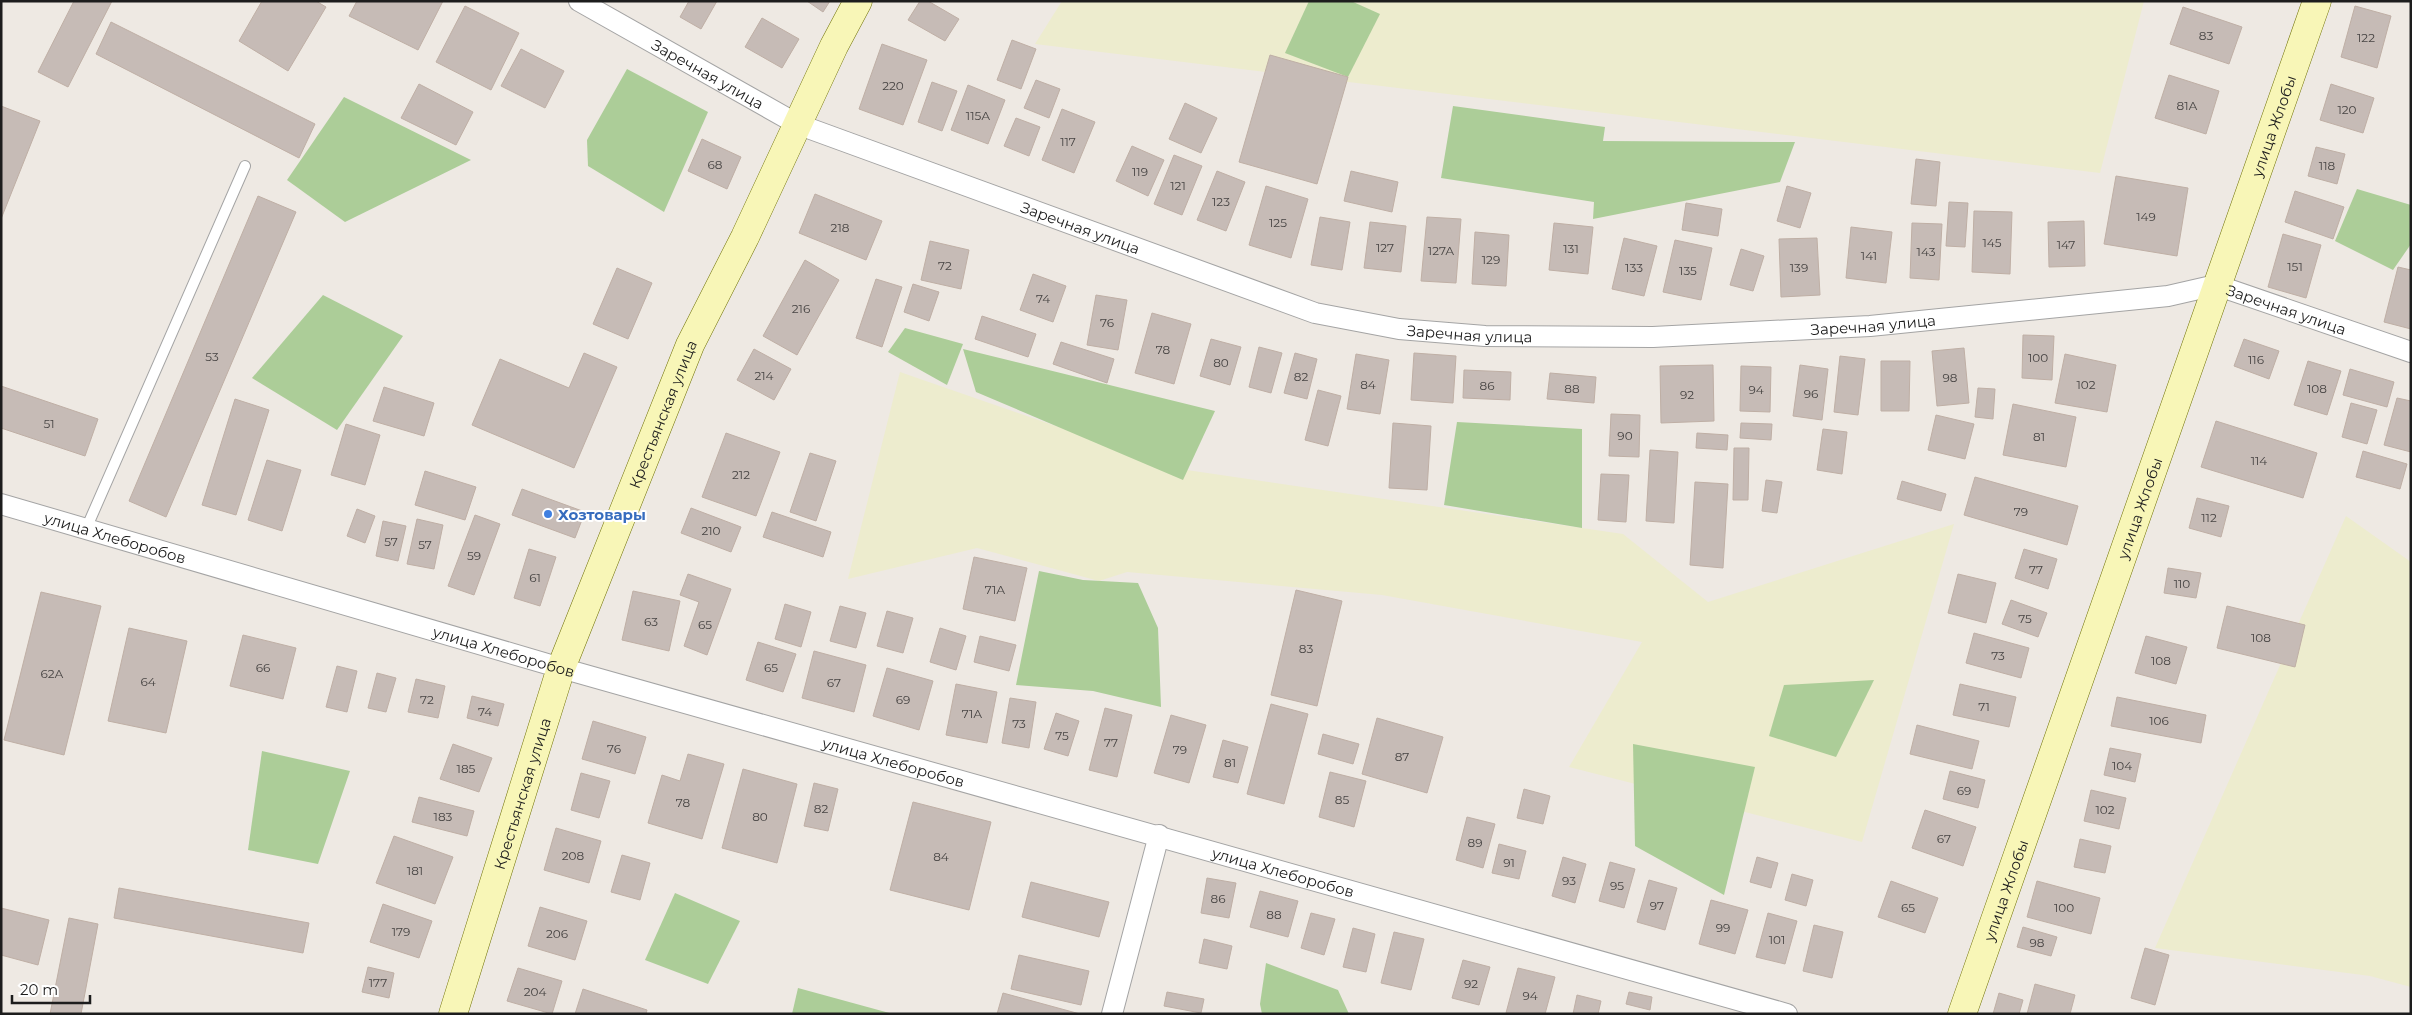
<svg xmlns="http://www.w3.org/2000/svg" width="2412" height="1015" font-family="Montserrat,sans-serif">
	<rect width="100%" height="100%" fill="#eee9e3"/>
	<g fill="#edecce">
		<polygon points="1062,1 2144,1 2100,173 1035,44"/>
		<polygon points="900,372 1180,469 1623,534 1708,602 1954,524 1862,842 1569,767 1642,642 1382,595 1127,572 1099,581 977,548 848,579"/>
		<polygon points="2346,516 2411,562 2411,987 2370,976 2155,948"/>
	</g>
	<g fill="#accd98">
		<polygon points="1309,1 1351,1 1380,14 1348,77 1285,53"/>
		<polygon points="627,69 708,112 664,212 588,166 587,140"/>
		<polygon points="344,97 471,160 345,222 287,180"/>
		<polygon points="1453,106 1605,127 1603,141 1795,142 1780,182 1593,219 1594,202 1441,178"/>
		<polygon points="2357,189 2411,205 2411,244 2393,270 2335,241"/>
		<polygon points="323,295 403,336 337,430 252,378"/>
		<polygon points="905,328 963,344 947,385 888,352"/>
		<polygon points="963,349 1215,411 1183,480 976,392"/>
		<polygon points="1457,422 1582,429 1582,528 1444,505"/>
		<polygon points="1039,571 1083,580 1138,583 1158,628 1161,707 1093,691 1016,685"/>
		<polygon points="1874,680 1836,757 1769,736 1784,685"/>
		<polygon points="1633,744 1755,767 1724,895 1635,846"/>
		<polygon points="262,751 350,771 318,864 248,850"/>
		<polygon points="675,893 740,921 708,984 645,960"/>
		<polygon points="1266,963 1338,990 1349,1014 1262,1014 1260,1004"/>
		<polygon points="798,988 893,1014 792,1014"/>
	</g>
	<g fill="#c6bbb6" stroke="#bfafa5">
		<polygon points="74,1 112,1 68,87 38,72"/>
		<polygon points="262,1 316,1 326,7 288,71 239,41"/>
		<polygon points="357,1 443,1 418,50 349,16"/>
		<polygon points="689,1 717,1 701,29 680,17"/>
		<polygon points="807,1 830,1 823,12"/>
		<polygon points="920,1 928,1 959,19 945,41 908,20"/>
		<polygon points="465,6 519,33 491,90 436,62"/>
		<polygon points="2355,6 2391,16 2377,68 2341,57"/>
		<polygon points="2183,7 2242,27 2229,64 2170,44"/>
		<polygon points="762,18 799,39 782,68 745,47"/>
		<polygon points="111,22 315,124 299,158 96,54"/>
		<polygon points="1012,40 1036,49 1021,89 997,80"/>
		<polygon points="882,44 927,60 903,125 859,109"/>
		<polygon points="521,49 564,71 545,108 501,86"/>
		<polygon points="1270,55 1348,77 1317,184 1239,162"/>
		<polygon points="2169,75 2219,91 2206,134 2155,118"/>
		<polygon points="1036,80 1060,89 1049,118 1024,108"/>
		<polygon points="932,82 957,91 942,131 918,122"/>
		<polygon points="419,84 473,112 456,145 401,118"/>
		<polygon points="2331,84 2374,98 2363,133 2320,120"/>
		<polygon points="968,85 1005,100 988,144 951,130"/>
		<polygon points="1185,103 1217,118 1201,153 1169,139"/>
		<polygon points="1,106 40,121 1,219"/>
		<polygon points="1062,109 1095,122 1074,173 1042,160"/>
		<polygon points="1016,118 1040,127 1029,156 1004,146"/>
		<polygon points="702,139 741,157 727,189 688,171"/>
		<polygon points="1132,146 1164,160 1148,196 1116,181"/>
		<polygon points="2316,147 2345,154 2337,184 2308,176"/>
		<polygon points="1174,155 1202,166 1182,215 1154,204"/>
		<polygon points="1916,159 1940,162 1936,206 1911,204"/>
		<polygon points="1217,171 1245,182 1226,231 1197,220"/>
		<polygon points="1351,171 1398,182 1392,212 1344,201"/>
		<polygon points="2116,176 2188,188 2177,256 2104,244"/>
		<polygon points="1266,186 1308,199 1291,258 1249,245"/>
		<polygon points="1787,186 1811,193 1800,228 1777,221"/>
		<polygon points="2295,191 2344,207 2333,239 2285,222"/>
		<polygon points="815,194 882,221 866,260 799,233"/>
		<polygon points="258,196 296,212 166,517 129,501"/>
		<polygon points="1949,202 1968,203 1965,247 1946,246"/>
		<polygon points="1686,203 1722,209 1718,236 1682,230"/>
		<polygon points="1974,211 2012,212 2010,274 1972,272"/>
		<polygon points="1320,217 1350,222 1342,270 1311,265"/>
		<polygon points="1427,217 1461,219 1456,283 1421,281"/>
		<polygon points="2084,221 2085,266 2049,267 2048,222"/>
		<polygon points="1370,222 1406,226 1401,272 1364,268"/>
		<polygon points="1554,223 1593,227 1588,274 1549,270"/>
		<polygon points="1912,223 1942,224 1939,280 1910,278"/>
		<polygon points="1851,227 1892,232 1886,283 1846,278"/>
		<polygon points="1475,232 1509,235 1506,286 1472,284"/>
		<polygon points="2283,234 2321,245 2306,298 2268,287"/>
		<polygon points="1624,238 1657,246 1644,296 1612,289"/>
		<polygon points="1817,238 1820,295 1781,297 1779,239"/>
		<polygon points="1675,240 1712,248 1701,300 1663,292"/>
		<polygon points="930,241 969,250 961,289 921,280"/>
		<polygon points="1741,249 1764,256 1753,291 1730,285"/>
		<polygon points="805,260 839,280 797,355 763,336"/>
		<polygon points="2398,267 2411,270 2411,329 2384,322"/>
		<polygon points="617,268 652,283 628,339 593,324"/>
		<polygon points="1033,274 1066,286 1053,322 1020,310"/>
		<polygon points="876,279 902,287 882,347 856,338"/>
		<polygon points="913,284 939,292 929,321 904,312"/>
		<polygon points="1096,295 1127,300 1118,350 1087,345"/>
		<polygon points="1152,313 1191,324 1174,384 1135,373"/>
		<polygon points="982,316 1036,334 1028,357 975,339"/>
		<polygon points="2023,335 2054,336 2052,380 2022,378"/>
		<polygon points="1211,339 1241,347 1230,385 1200,376"/>
		<polygon points="2244,339 2279,351 2269,379 2234,366"/>
		<polygon points="1061,342 1114,359 1107,383 1053,364"/>
		<polygon points="1259,347 1282,353 1271,393 1249,387"/>
		<polygon points="1964,348 1969,403 1937,406 1932,351"/>
		<polygon points="754,349 791,369 774,400 737,380"/>
		<polygon points="584,353 617,367 574,468 472,425 500,359 569,388"/>
		<polygon points="1295,353 1317,359 1307,399 1284,393"/>
		<polygon points="1414,353 1456,356 1453,403 1411,400"/>
		<polygon points="1356,354 1389,360 1380,414 1347,409"/>
		<polygon points="2065,354 2116,365 2107,412 2055,403"/>
		<polygon points="1840,356 1865,359 1858,415 1834,412"/>
		<polygon points="1881,361 1910,361 1909,411 1881,411"/>
		<polygon points="2308,361 2341,371 2327,415 2294,405"/>
		<polygon points="1713,365 1714,421 1661,423 1660,366"/>
		<polygon points="1800,365 1828,369 1822,420 1793,416"/>
		<polygon points="1741,366 1771,367 1770,412 1740,411"/>
		<polygon points="2350,369 2394,382 2387,407 2343,395"/>
		<polygon points="1464,370 1511,372 1510,400 1463,398"/>
		<polygon points="1550,373 1596,377 1594,403 1547,399"/>
		<polygon points="1,386 98,419 85,456 1,428"/>
		<polygon points="384,387 434,403 424,436 373,421"/>
		<polygon points="1978,388 1995,389 1993,419 1975,417"/>
		<polygon points="1318,390 1341,396 1328,446 1305,440"/>
		<polygon points="2397,398 2411,401 2411,452 2384,445"/>
		<polygon points="235,399 269,410 236,515 202,505"/>
		<polygon points="2351,403 2377,410 2367,444 2342,437"/>
		<polygon points="2013,404 2076,417 2066,467 2003,455"/>
		<polygon points="1611,414 1640,415 1639,457 1609,456"/>
		<polygon points="1936,415 1974,424 1965,459 1928,450"/>
		<polygon points="2216,421 2317,453 2303,498 2201,467"/>
		<polygon points="1393,423 1431,426 1427,490 1389,488"/>
		<polygon points="1741,423 1772,424 1771,440 1740,438"/>
		<polygon points="346,424 380,435 365,485 331,475"/>
		<polygon points="1823,429 1847,432 1842,474 1817,470"/>
		<polygon points="726,433 780,452 756,516 702,497"/>
		<polygon points="1697,433 1728,435 1727,450 1696,448"/>
		<polygon points="1734,448 1749,448 1748,500 1733,500"/>
		<polygon points="1650,450 1678,452 1674,523 1646,521"/>
		<polygon points="2363,451 2407,464 2400,489 2356,477"/>
		<polygon points="810,453 836,461 816,521 790,512"/>
		<polygon points="267,460 301,470 282,531 248,520"/>
		<polygon points="425,471 476,487 465,520 415,505"/>
		<polygon points="1601,474 1629,475 1626,522 1598,520"/>
		<polygon points="1975,477 2078,506 2067,545 1964,515"/>
		<polygon points="1766,480 1782,482 1777,513 1762,511"/>
		<polygon points="1902,481 1946,494 1941,511 1897,499"/>
		<polygon points="1695,482 1728,484 1723,568 1690,565"/>
		<polygon points="522,489 585,512 575,538 512,515"/>
		<polygon points="2197,498 2229,506 2221,537 2189,528"/>
		<polygon points="691,508 741,527 731,552 681,533"/>
		<polygon points="357,509 375,516 365,543 347,536"/>
		<polygon points="772,512 831,532 823,557 763,537"/>
		<polygon points="475,515 500,524 474,595 448,586"/>
		<polygon points="417,519 443,525 434,569 407,564"/>
		<polygon points="383,521 406,526 398,561 376,556"/>
		<polygon points="529,549 556,557 540,606 514,598"/>
		<polygon points="2024,549 2057,559 2048,589 2015,578"/>
		<polygon points="974,557 1027,568 1015,621 963,609"/>
		<polygon points="2168,568 2201,573 2196,598 2164,593"/>
		<polygon points="688,574 731,589 707,655 684,646 699,602 680,595"/>
		<polygon points="1958,574 1996,583 1986,623 1948,613"/>
		<polygon points="1296,590 1342,601 1317,706 1271,695"/>
		<polygon points="633,591 680,601 669,651 622,640"/>
		<polygon points="41,592 101,606 64,755 4,740"/>
		<polygon points="2011,600 2047,613 2038,637 2002,624"/>
		<polygon points="785,604 811,612 801,647 775,639"/>
		<polygon points="840,606 866,613 856,648 830,641"/>
		<polygon points="2227,606 2305,625 2295,667 2217,648"/>
		<polygon points="887,611 913,618 903,653 877,646"/>
		<polygon points="129,628 187,641 166,733 108,721"/>
		<polygon points="940,628 966,636 956,670 930,662"/>
		<polygon points="1974,633 2029,648 2021,678 1966,663"/>
		<polygon points="243,635 296,648 283,699 230,686"/>
		<polygon points="980,636 1016,645 1009,671 974,662"/>
		<polygon points="2146,636 2187,647 2176,684 2135,673"/>
		<polygon points="758,642 796,654 783,692 746,680"/>
		<polygon points="814,651 866,665 854,712 802,698"/>
		<polygon points="337,666 357,671 347,712 326,707"/>
		<polygon points="887,668 933,681 919,730 873,716"/>
		<polygon points="377,673 396,678 386,712 368,708"/>
		<polygon points="416,679 445,686 438,718 408,712"/>
		<polygon points="956,684 997,692 987,743 946,735"/>
		<polygon points="1960,684 2016,697 2009,727 1953,715"/>
		<polygon points="472,696 504,704 498,726 467,718"/>
		<polygon points="2117,697 2206,715 2201,743 2111,726"/>
		<polygon points="1010,698 1036,702 1029,748 1002,743"/>
		<polygon points="1271,704 1308,714 1284,804 1247,794"/>
		<polygon points="1105,708 1132,715 1117,777 1089,770"/>
		<polygon points="1056,713 1079,721 1068,756 1044,749"/>
		<polygon points="1171,715 1206,725 1189,783 1154,773"/>
		<polygon points="1377,718 1443,737 1427,793 1362,774"/>
		<polygon points="593,721 646,737 635,774 582,759"/>
		<polygon points="1917,725 1979,741 1972,769 1910,754"/>
		<polygon points="1323,734 1359,744 1353,764 1318,754"/>
		<polygon points="1223,740 1248,747 1238,783 1213,777"/>
		<polygon points="453,744 492,758 479,792 440,779"/>
		<polygon points="2110,748 2141,754 2135,782 2104,775"/>
		<polygon points="688,754 724,764 702,839 648,823 662,775 680,781"/>
		<polygon points="743,769 797,784 777,863 722,848"/>
		<polygon points="1950,771 1985,780 1978,808 1943,799"/>
		<polygon points="1330,772 1366,781 1354,827 1319,817"/>
		<polygon points="581,773 610,781 599,818 571,810"/>
		<polygon points="814,783 838,789 828,831 804,826"/>
		<polygon points="1524,789 1550,796 1543,824 1517,818"/>
		<polygon points="2091,790 2126,798 2119,829 2084,821"/>
		<polygon points="419,797 474,811 467,836 412,822"/>
		<polygon points="913,802 991,822 969,910 890,890"/>
		<polygon points="1925,810 1976,827 1963,866 1912,848"/>
		<polygon points="1467,817 1495,824 1483,868 1456,860"/>
		<polygon points="556,828 601,841 589,883 544,870"/>
		<polygon points="394,836 453,857 435,904 376,883"/>
		<polygon points="2080,839 2111,846 2105,873 2074,867"/>
		<polygon points="1499,844 1526,851 1519,879 1492,873"/>
		<polygon points="622,855 650,863 640,900 611,892"/>
		<polygon points="1563,857 1586,864 1575,903 1552,896"/>
		<polygon points="1757,857 1778,863 1771,888 1750,882"/>
		<polygon points="1610,862 1635,869 1624,908 1599,901"/>
		<polygon points="1792,874 1813,880 1806,906 1785,900"/>
		<polygon points="1207,878 1236,883 1229,918 1201,913"/>
		<polygon points="1649,880 1677,888 1665,930 1637,922"/>
		<polygon points="1891,881 1938,898 1925,933 1878,917"/>
		<polygon points="2037,881 2100,898 2091,934 2027,917"/>
		<polygon points="1031,882 1109,902 1099,937 1022,917"/>
		<polygon points="119,888 309,923 303,953 114,918"/>
		<polygon points="1260,891 1298,901 1288,937 1250,927"/>
		<polygon points="1711,900 1748,910 1735,954 1699,944"/>
		<polygon points="383,904 432,921 419,958 370,942"/>
		<polygon points="540,907 587,921 575,960 528,946"/>
		<polygon points="1,908 49,920 38,965 1,955"/>
		<polygon points="1311,913 1335,919 1324,955 1301,948"/>
		<polygon points="1768,913 1797,921 1785,964 1756,957"/>
		<polygon points="69,918 98,924 81,1014 50,1014"/>
		<polygon points="1814,925 1843,932 1832,978 1803,971"/>
		<polygon points="2023,927 2057,937 2051,956 2017,947"/>
		<polygon points="1353,928 1375,934 1366,972 1343,967"/>
		<polygon points="1394,932 1424,939 1411,990 1381,983"/>
		<polygon points="1204,939 1232,946 1227,969 1199,963"/>
		<polygon points="2145,948 2169,955 2155,1005 2131,998"/>
		<polygon points="1019,955 1089,971 1081,1005 1011,989"/>
		<polygon points="1463,960 1490,967 1479,1005 1452,998"/>
		<polygon points="368,967 394,973 389,998 362,992"/>
		<polygon points="518,968 562,981 552,1014 507,1001"/>
		<polygon points="1518,968 1555,977 1545,1014 1506,1013"/>
		<polygon points="2035,984 2075,995 2070,1014 2027,1014"/>
		<polygon points="583,989 647,1010 646,1014 575,1014"/>
		<polygon points="1167,992 1204,999 1201,1013 1164,1006"/>
		<polygon points="1629,992 1652,997 1650,1010 1626,1004"/>
		<polygon points="1003,993 1080,1014 997,1014"/>
		<polygon points="1999,993 2023,1000 2019,1014 1993,1014"/>
		<polygon points="1577,995 1601,1001 1598,1014 1573,1014"/>
	</g>
	<g fill="none" stroke-linecap="round" stroke-linejoin="round">
		<g stroke="#a4a4a4" stroke-width="12">
			<polyline id="lane" points="86,529 245,166"/>
		</g>
		<g stroke="#a4a4a4" stroke-width="22">
			<g id="street">
				<path id="s1" d="M 579,1 L 797,124 L 1315,313 L 1399,329 L 1485,336 L 1653,337 L 1870,326 L 2168,296 L 2216,285 L 2411,352"/>
				<path id="s2" d="M 1,504 L 561,668 L 1787,1014"/>
				<polyline points="1112,1014 1159,835"/>
			</g>
		</g>
		<g stroke="#707206" stroke-width="29">
			<g id="secondary">
				<path id="s3" d="M 453,1014 L 561,668 L 690,345 L 745,237 L 834,46 L 858,1"/>
				<path id="s4" d="M 1962,1014 L 2317,1"/>
			</g>
		</g>
		<use href="#lane" stroke="#fff" stroke-width="10"/>
		<use href="#street" stroke="#fff" stroke-width="20"/>
		<use href="#secondary" stroke="#f8f6b7" stroke-width="28"/>
	</g>
	<circle fill="#3f7fe0" stroke="#fff" stroke-width="2" cx="548" cy="514" r="5"/>
	<g text-anchor="middle" dominant-baseline="central" stroke-width="4" stroke-linejoin="round" paint-order="stroke">
		<g font-size="12" fill="#474443">
			<text x="2206" y="35">83</text>
			<text x="2366" y="37">122</text>
			<text x="893" y="85">220</text>
			<text x="2187" y="105">81А</text>
			<text x="2347" y="109">120</text>
			<text x="978" y="115">115А</text>
			<text x="1068" y="141">117</text>
			<text x="715" y="164">68</text>
			<text x="2327" y="165">118</text>
			<text x="1140" y="171">119</text>
			<text x="1178" y="185">121</text>
			<text x="1221" y="201">123</text>
			<text x="2146" y="216">149</text>
			<text x="1278" y="222">125</text>
			<text x="840" y="227">218</text>
			<text x="1992" y="242">145</text>
			<text x="2066" y="244">147</text>
			<text x="1385" y="247">127</text>
			<text x="1571" y="248">131</text>
			<text x="1441" y="250">127А</text>
			<text x="1926" y="251">143</text>
			<text x="1869" y="255">141</text>
			<text x="1491" y="259">129</text>
			<text x="945" y="265">72</text>
			<text x="2295" y="266">151</text>
			<text x="1634" y="267">133</text>
			<text x="1799" y="267">139</text>
			<text x="1688" y="270">135</text>
			<text x="1043" y="298">74</text>
			<text x="801" y="308">216</text>
			<text x="1107" y="322">76</text>
			<text x="1163" y="349">78</text>
			<text x="212" y="356">53</text>
			<text x="2038" y="357">100</text>
			<text x="2256" y="359">116</text>
			<text x="1221" y="362">80</text>
			<text x="764" y="375">214</text>
			<text x="1301" y="376">82</text>
			<text x="1950" y="377">98</text>
			<text x="1368" y="384">84</text>
			<text x="2086" y="384">102</text>
			<text x="1487" y="385">86</text>
			<text x="1572" y="388">88</text>
			<text x="2317" y="388">108</text>
			<text x="1756" y="389">94</text>
			<text x="1811" y="393">96</text>
			<text x="1687" y="394">92</text>
			<text x="49" y="423">51</text>
			<text x="1625" y="435">90</text>
			<text x="2039" y="436">81</text>
			<text x="2259" y="460">114</text>
			<text x="741" y="474">212</text>
			<text x="2021" y="511">79</text>
			<text x="2209" y="517">112</text>
			<text x="711" y="530">210</text>
			<text x="391" y="541">57</text>
			<text x="425" y="544">57</text>
			<text x="474" y="555">59</text>
			<text x="2036" y="569">77</text>
			<text x="535" y="577">61</text>
			<text x="2182" y="583">110</text>
			<text x="995" y="589">71А</text>
			<text x="2025" y="618">75</text>
			<text x="651" y="621">63</text>
			<text x="705" y="624">65</text>
			<text x="2261" y="637">108</text>
			<text x="1306" y="648">83</text>
			<text x="1998" y="655">73</text>
			<text x="2161" y="660">108</text>
			<text x="263" y="667">66</text>
			<text x="771" y="667">65</text>
			<text x="52" y="673">62А</text>
			<text x="148" y="681">64</text>
			<text x="834" y="682">67</text>
			<text x="427" y="699">72</text>
			<text x="903" y="699">69</text>
			<text x="1984" y="706">71</text>
			<text x="485" y="711">74</text>
			<text x="972" y="713">71А</text>
			<text x="2159" y="720">106</text>
			<text x="1019" y="723">73</text>
			<text x="1062" y="735">75</text>
			<text x="1111" y="742">77</text>
			<text x="614" y="748">76</text>
			<text x="1180" y="749">79</text>
			<text x="1402" y="756">87</text>
			<text x="1230" y="762">81</text>
			<text x="2122" y="765">104</text>
			<text x="466" y="768">185</text>
			<text x="1964" y="790">69</text>
			<text x="1342" y="799">85</text>
			<text x="683" y="802">78</text>
			<text x="821" y="808">82</text>
			<text x="2105" y="809">102</text>
			<text x="443" y="816">183</text>
			<text x="760" y="816">80</text>
			<text x="1944" y="838">67</text>
			<text x="1475" y="842">89</text>
			<text x="573" y="855">208</text>
			<text x="941" y="856">84</text>
			<text x="1509" y="862">91</text>
			<text x="415" y="870">181</text>
			<text x="1569" y="880">93</text>
			<text x="1617" y="885">95</text>
			<text x="1218" y="898">86</text>
			<text x="1657" y="905">97</text>
			<text x="1908" y="907">65</text>
			<text x="2064" y="907">100</text>
			<text x="1274" y="914">88</text>
			<text x="1723" y="927">99</text>
			<text x="401" y="931">179</text>
			<text x="557" y="933">206</text>
			<text x="1777" y="939">101</text>
			<text x="2037" y="942">98</text>
			<text x="378" y="982">177</text>
			<text x="1471" y="983">92</text>
			<text x="535" y="991">204</text>
			<text x="1530" y="995">94</text>
		</g>
		<g font-size="15" fill="#1d1d1d" stroke="#fff">
			<text stroke="none"><textPath href="#s1" startOffset="148">Заречная улица</textPath></text>
			<text stroke="none"><textPath href="#s4" startOffset="941">улица Жлобы</textPath></text>
			<text stroke="none"><textPath href="#s1" startOffset="552">Заречная улица</textPath></text>
			<text stroke="none"><textPath href="#s1" startOffset="1782">Заречная улица</textPath></text>
			<text stroke="none"><textPath href="#s1" startOffset="1362">Заречная улица</textPath></text>
			<text stroke="none"><textPath href="#s1" startOffset="958">Заречная улица</textPath></text>
			<text stroke="none"><textPath href="#s3" startOffset="636">Крестьянская улица</textPath></text>
			<text stroke="none"><textPath href="#s4" startOffset="536">улица Жлобы</textPath></text>
			<text stroke="none"><textPath href="#s2" startOffset="119">улица Хлеборобов</textPath></text>
			<text stroke="none"><textPath href="#s2" startOffset="524">улица Хлеборобов</textPath></text>
			<text stroke="none"><textPath href="#s2" startOffset="929">улица Хлеборобов</textPath></text>
			<text stroke="none"><textPath href="#s3" startOffset="231">Крестьянская улица</textPath></text>
			<text stroke="none"><textPath href="#s2" startOffset="1334">улица Хлеборобов</textPath></text>
			<text stroke="none"><textPath href="#s4" startOffset="131">улица Жлобы</textPath></text>
		</g>
		<g font-size="15" font-weight="bold" fill="#366cbe" stroke="#fff" text-anchor="start">
			<text x="558" y="514">Хозтовары</text>
		</g>
	</g>
	<rect width="2412" height="1015" fill="none" stroke="#1d1d1d" stroke-width="5"/>
	<path d="M12 995v8h78v-8" fill="none" stroke="#1d1d1d" stroke-width="2.5"/>
	<text x="20" y="995" font-size="15" fill="#1d1d1d" stroke="#ffffff" stroke-width="4" paint-order="stroke">20 m</text>
</svg>
